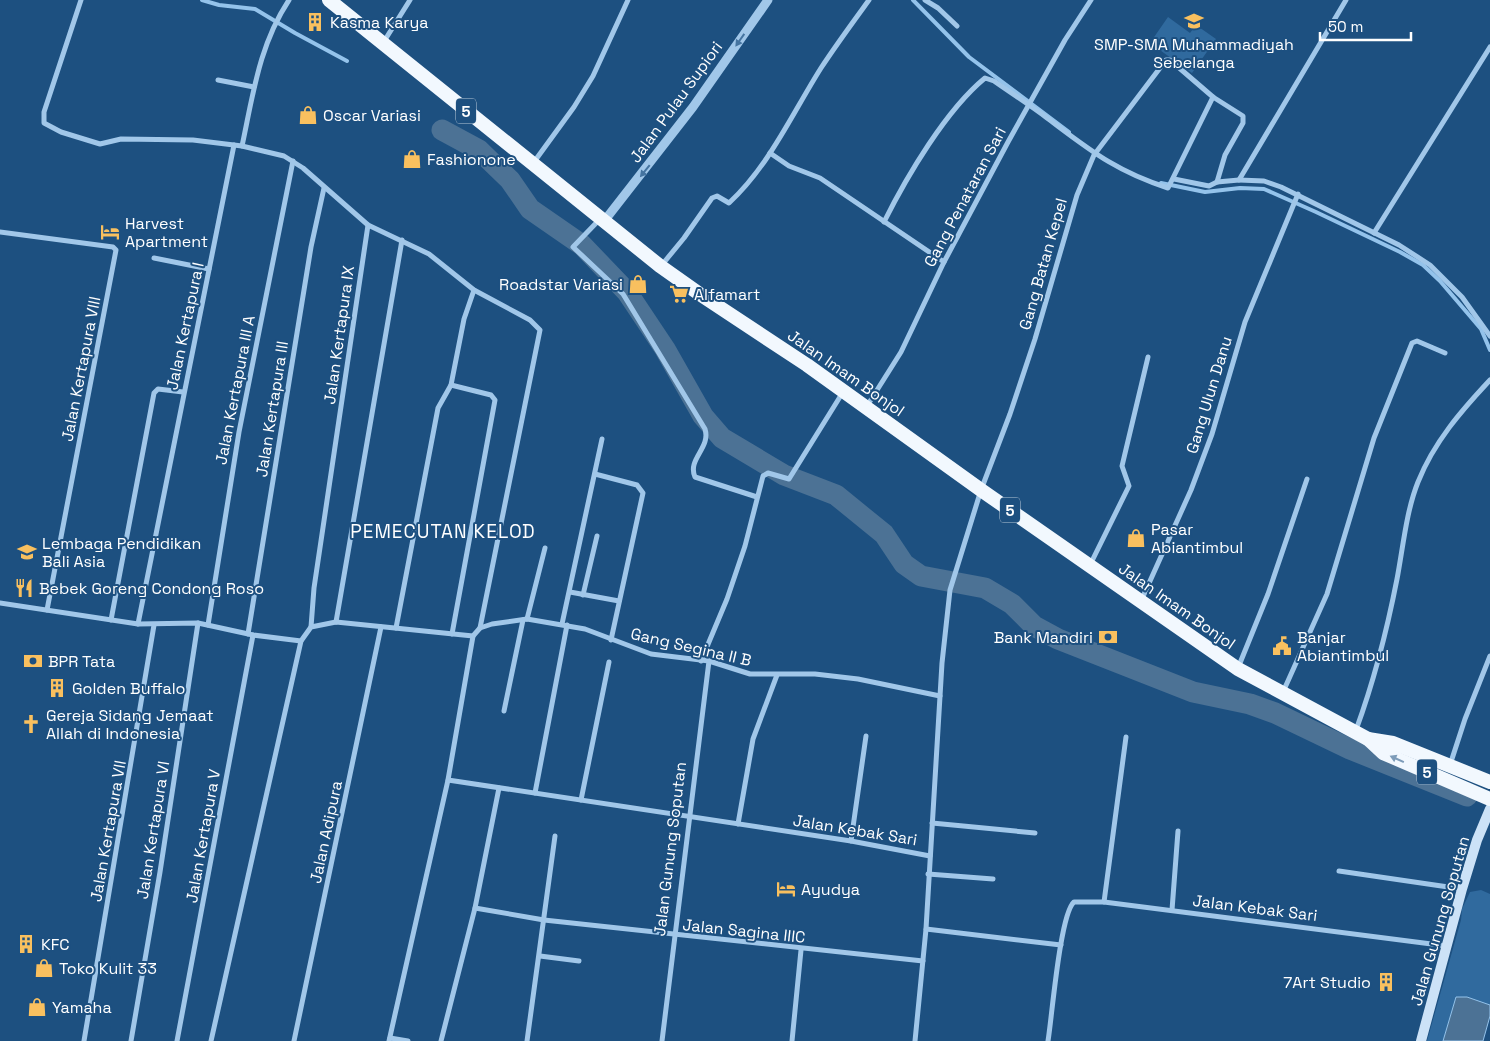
<svg xmlns="http://www.w3.org/2000/svg" width="1490" height="1041" font-family="'Space Grotesk',sans-serif">
	<rect width="100%" height="100%" fill="#1d5080"/>
	<g fill="#306a9e">
		<polygon points="1168,17 1190,33 1196,25 1216,39 1192,73 1150,43"/>
		<polygon points="1481,890 1490,894 1490,1005 1467,997 1456,997 1443,1041 1427,1041 1461,920 1462,909 1470,892"/>
	</g>
	<polygon fill="#4c7295" stroke="#94c3eb" points="1456,997 1467,997 1490,1005 1490,1016 1483,1041 1443,1041"/>
	<g fill="none" stroke-linecap="round" stroke-linejoin="round">
		<g stroke="#94c3eb" stroke-width="4">
			<polyline points="202,0 219,5 255,9 295,33 347,61"/>
			<polyline points="913,0 969,57 1069,132"/>
			<polyline points="1161,183 1205,192 1240,188 1264,189 1316,212 1400,252 1423,265 1440,281 1481,329 1490,350"/>
		</g>
		<polyline stroke="#4c7295" stroke-width="21" points="442,130 479,150 510,180 530,209 582,245 627,292 665,349 703,416 722,438 784,475 836,495 884,534 904,564 921,576 985,588 1012,604 1034,626 1058,639 1193,692 1250,704 1275,713 1350,749 1467,796"/>
		<g stroke="#a1c7e9" stroke-width="5">
			<polyline points="81,0 44,112 44,123 61,132 100,144 121,139 193,140 242,146 284,156 303,168 368,225"/>
			<polyline points="925,0 938,8 957,26"/>
			<polyline points="1346,0 1239,180 1264,181 1281,187 1399,245 1430,265 1462,297 1490,336"/>
			<polyline points="383,43 410,0"/>
			<polyline points="218,80 254,87"/>
			<path d="M 242,146 C 253,95 259,45 289,0"/>
			<polyline points="770,153 789,166 820,178 944,262"/>
			<polyline points="534,162 574,107 593,76 628,0"/>
			<polyline points="1174,179 1209,186 1217,182 1239,180"/>
			<path d="M 600,219 L 573,247 L 623,294 L 705,429 C 711,448 687,459 695,477 L 757,497"/>
			<path d="M 884,222 C 907,176 946,110 985,78 L 994,81 C 1011,93 1030,105 1047,118 C 1090,150 1115,171 1168,188 L 1213,97"/>
			<polyline points="0,232 113,247 116,250 47,610"/>
			<polyline points="1374,233 1490,47"/>
			<polyline points="154,258 209,269"/>
			<path d="M 661,266 L 684,238 L 712,198 L 717,196 L 729,203 C 769,166 792,114 821,68 C 836,45 853,22 869,0"/>
			<polyline points="451,385 491,395 495,400 452,634"/>
			<polyline points="867,406 901,352 944,262 1008,142 1065,40 1091,0"/>
			<polyline points="595,474 637,485 643,493 611,640"/>
			<polyline points="1090,565 1129,486 1122,466 1148,357"/>
			<polyline points="570,592 619,601"/>
			<polyline points="583,595 597,536"/>
			<polyline points="1141,601 1191,490 1212,434 1245,322 1298,194"/>
			<polyline points="0,603 138,624 198,623 253,635 301,641"/>
			<polyline points="527,619 545,548"/>
			<polyline points="111,620 154,393 158,389 183,392"/>
			<polyline points="336,622 402,240"/>
			<polyline points="138,624 234,145"/>
			<polyline points="562,624 602,439"/>
			<polyline points="208,625 239,432 293,161"/>
			<polyline points="311,627 314,588 368,225 429,254 474,290 530,320 540,330 480,628"/>
			<polyline points="396,628 438,408 451,385 464,319 474,290"/>
			<polyline points="248,634 311,247 324,188"/>
			<polyline points="701,661 727,599 745,546 763,476 768,473 789,479 843,392"/>
			<polyline points="1238,668 1268,594 1307,479"/>
			<polyline points="1283,692 1327,594 1374,438 1412,343 1417,341 1445,353"/>
			<polyline points="504,711 523,620"/>
			<path d="M 1356,730 C 1374,681 1387,630 1397,579 C 1403,548 1406,512 1418,482 C 1434,442 1461,411 1490,380"/>
			<polyline points="1450,765 1465,719 1490,656"/>
			<polyline points="448,780 851,841 930,856"/>
			<polyline points="535,793 567,625"/>
			<polyline points="581,800 609,662"/>
			<polyline points="932,823 1035,833"/>
			<polyline points="738,824 753,739 777,675"/>
			<polyline points="851,841 866,736"/>
			<polyline points="1339,871 1462,889"/>
			<polyline points="928,874 993,879"/>
			<polyline points="1104,902 1126,737"/>
			<polyline points="475,908 544,920 923,961"/>
			<polyline points="1172,910 1178,831"/>
			<polyline points="926,929 1061,945"/>
			<polyline points="540,956 579,961"/>
			<polyline points="390,1038 408,1041"/>
			<polyline points="84,1041 154,625"/>
			<polyline points="131,1041 160,872 198,623"/>
			<polyline points="177,1041 253,635"/>
			<polyline points="211,1041 301,641 311,627 336,622 473,636 480,628 492,624 527,619 585,629 651,654 709,661 750,674 815,674 858,679 940,696"/>
			<polyline points="294,1041 381,627"/>
			<polyline points="389,1041 448,780 473,636"/>
			<polyline points="441,1041 475,908 499,788"/>
			<polyline points="527,1041 555,836"/>
			<polyline points="662,1041 709,661"/>
			<polyline points="792,1041 801,950"/>
			<polyline points="915,1041 926,929 942,663 950,590 981,490 1010,414 1035,339 1077,195 1094,155 1166,60 1170,60 1213,97 1243,116 1243,123 1225,155 1217,182"/>
			<path d="M 1048,1041 C 1052,1017 1060,914 1074,902 L 1104,902 L 1447,946"/>
		</g>
		<polyline stroke="#a1c7e9" stroke-width="9" points="605,220 693,107 768,0"/>
		<polyline stroke="#cce2f7" stroke-width="10" points="1421,1041 1462,889 1477,840 1490,809"/>
		<g stroke="#f2f8fe" stroke-width="14">
			<polyline points="329,0 660,266 701,295 807,365 981,490 1238,669 1368,739 1383,753 1490,799"/>
			<polyline points="1368,739 1393,743 1490,782"/>
		</g>
	</g>
	<defs><path id="oneway-solid" d="M-6-.8H1V-3.2L6.5 0L1 3.2V.8H-6Z" transform="scale(1.25)"/></defs>
	<g fill="#4574a0">
		<use href="#oneway-solid" transform="translate(740 40) rotate(125)"/>
		<use href="#oneway-solid" transform="translate(645 171) rotate(129)"/>
	</g>
	<use fill="#7d9cb9" href="#oneway-solid" transform="translate(1397 759) rotate(-156)"/>
	<defs>
		<g id="school-bare" transform="scale(1.5)"><path d="M0-5L7-2L0 1L-7-2ZM-4 1L0 2.5L4 1V4Q0 6-4 4Z" fill="#f9c05f" stroke="#1d5080" stroke-width="2.5" paint-order="stroke"/></g>
		<g id="building-bare" transform="scale(1.5)"><path d="M-4-6H4V6H1V3H-1V6H-4ZM-2.5-4.3h1.7v1.8h-1.7ZM.8-4.3h1.7v1.8H.8ZM-2.5-1h1.7V.8h-1.7ZM.8-1h1.7V.8H.8Z" fill="#f9c05f" stroke="#1d5080" stroke-width="2.5" paint-order="stroke"/></g>
		<g id="shop-bare" transform="scale(1.5)"><path d="M-5-2.5h2.3a2.7 3.5 0 0 1 5.4 0H5L5.5 6h-11ZM-1.5-2.5h3a1.5 2.3 0 0 0-3 0Z" fill="#f9c05f" stroke="#1d5080" stroke-width="2.5" paint-order="stroke"/></g>
		<g id="hotel-bare" transform="scale(1.5)"><path d="M-6-4.5h1.5V1H6V5H4.5V3h-9V5H-6ZM-4 0a1.8 1.8 0 1 1 3.6 0ZM.5 0V-2.5h3Q6-2.5 6 0Z" fill="#f9c05f" stroke="#1d5080" stroke-width="2.5" paint-order="stroke"/></g>
		<g id="supermarket-bare" transform="scale(1.5)"><path d="M-6-5.5h2.5l.6 2H6L4.5 2H-2.5L-4.4-4H-6ZM-1.5 3.2a1.3 1.3 0 1 0 .1 0ZM3 3.2a1.3 1.3 0 1 0 .1 0Z" fill="#f9c05f" stroke="#1d5080" stroke-width="2.5" paint-order="stroke"/></g>
		<g id="university-bare" transform="scale(1.5)"><path d="M0-5L7-2L0 1L-7-2ZM-4 1L0 2.5L4 1V4Q0 6-4 4Z" fill="#f9c05f" stroke="#1d5080" stroke-width="2.5" paint-order="stroke"/></g>
		<g id="restaurant-bare" transform="scale(1.5)"><path d="M-5-6h1v4h1v-4h1v4h1v-4h1v5L-1.5 .5V6h-2V.5L-5-1ZM5-6V6H3V1.5H1.5Q1.5-4 5-6Z" fill="#f9c05f" stroke="#1d5080" stroke-width="2.5" paint-order="stroke"/></g>
		<g id="bank-bare" transform="scale(1.5)"><path d="M-6-4H6V4H-6ZM0-2.3a2.3 2.3 0 1 0 0 4.6a2.3 2.3 0 1 0 0-4.6Z" fill="#f9c05f" stroke="#1d5080" stroke-width="2.5" paint-order="stroke"/></g>
		<g id="civic-bare" transform="scale(1.5)"><path d="M-.6-6.5H3V-4.5H.6V-3L4-1V1h2V6H-6V1h2V-1L-.6-3ZM-1.2 2.5V6h2.4V2.5Z" fill="#f9c05f" stroke="#1d5080" stroke-width="2.5" paint-order="stroke"/></g>
		<g id="church-bare" transform="scale(1.5)"><path d="M-1.2-6h2.4v3.5h3.3v2.4h-3.3V6h-2.4V-.1h-3.3v-2.4h3.3Z" fill="#f9c05f" stroke="#1d5080" stroke-width="2.5" paint-order="stroke"/></g>
	</defs>
	<g fill-rule="evenodd">
		<use href="#school-bare" x="1194" y="21"/>
		<use href="#building-bare" x="315" y="22"/>
		<use href="#shop-bare" x="308" y="115"/>
		<use href="#shop-bare" x="412" y="159"/>
		<use href="#hotel-bare" x="110" y="232"/>
		<use href="#shop-bare" x="638" y="284"/>
		<use href="#supermarket-bare" x="679" y="294"/>
		<use href="#shop-bare" x="1136" y="538"/>
		<use href="#university-bare" x="27" y="552"/>
		<use href="#restaurant-bare" x="24" y="588"/>
		<use href="#bank-bare" x="1108" y="637"/>
		<use href="#civic-bare" x="1282" y="646"/>
		<use href="#bank-bare" x="33" y="661"/>
		<use href="#building-bare" x="57" y="688"/>
		<use href="#church-bare" x="31" y="724"/>
		<use href="#hotel-bare" x="786" y="889"/>
		<use href="#building-bare" x="26" y="944"/>
		<use href="#shop-bare" x="44" y="968"/>
		<use href="#building-bare" x="1386" y="982"/>
		<use href="#shop-bare" x="37" y="1007"/>
	</g>
	<g text-anchor="middle" dominant-baseline="central" stroke-width="4" stroke-linejoin="round" paint-order="stroke">
		<g fill="#1d5080" stroke="#bbcad9" stroke-width="1">
			<rect x="456" y="98.5" width="20" height="25" rx="4"/>
			<rect x="1000" y="497.5" width="20" height="25" rx="4"/>
			<rect x="1417" y="759.5" width="20" height="25" rx="4"/>
		</g>
		<g font-size="15" font-weight="bold" fill="#fff">
			<text x="466" y="111">5</text>
			<text x="1010" y="510">5</text>
			<text x="1427" y="772">5</text>
		</g>
		<g font-size="16" fill="#fff" stroke="#1d5080" text-anchor="start">
			<text x="330" y="22">Kasma Karya</text>
			<text x="1194" y="44" text-anchor="middle">SMP-SMA Muhammadiyah<tspan x="1194" dy="18">Sebelanga</tspan></text>
			<text x="323" y="115">Oscar Variasi</text>
			<text x="427" y="159">Fashionone</text>
			<text x="125" y="223">Harvest<tspan x="125" dy="18">Apartment</tspan></text>
			<text x="623" y="284" text-anchor="end">Roadstar Variasi</text>
			<text x="694" y="294">Alfamart</text>
			<text x="1151" y="529">Pasar<tspan x="1151" dy="18">Abiantimbul</tspan></text>
			<text x="42" y="543">Lembaga Pendidikan<tspan x="42" dy="18">Bali Asia</tspan></text>
			<text x="39" y="588">Bebek Goreng Condong Roso</text>
			<text x="1093" y="637" text-anchor="end">Bank Mandiri</text>
			<text x="1297" y="637">Banjar<tspan x="1297" dy="18">Abiantimbul</tspan></text>
			<text x="48" y="661">BPR Tata</text>
			<text x="72" y="688">Golden Buffalo</text>
			<text x="46" y="715">Gereja Sidang Jemaat<tspan x="46" dy="18">Allah di Indonesia</tspan></text>
			<text x="801" y="889">Ayudya</text>
			<text x="41" y="944">KFC</text>
			<text x="59" y="968">Toko Kulit 33</text>
			<text x="1371" y="982" text-anchor="end">7Art Studio</text>
			<text x="52" y="1007">Yamaha</text>
		</g>
		<g font-size="16" fill="#fff" stroke="#1d5080">
			<text transform="translate(676 102) rotate(-54)">Jalan Pulau Supiori</text>
			<text transform="translate(965 197) rotate(-62)">Gang Penataran Sari</text>
			<text transform="translate(1043 264) rotate(-74)">Gang Batan Kepel</text>
			<text transform="translate(185 326) rotate(-78)">Jalan Kertapura I</text>
			<text transform="translate(339 335) rotate(-82)">Jalan Kertapura IX</text>
			<text transform="translate(81 369) rotate(-79)">Jalan Kertapura VIII</text>
			<text transform="translate(846 373) rotate(35)">Jalan Imam Bonjol</text>
			<text transform="translate(235 390) rotate(-79)">Jalan Kertapura III A</text>
			<text transform="translate(1209 395) rotate(-73)">Gang Ulun Danu</text>
			<text transform="translate(272 409) rotate(-81)">Jalan Kertapura III</text>
			<text transform="translate(1177 606) rotate(35)">Jalan Imam Bonjol</text>
			<text transform="translate(691 647) rotate(13)">Gang Segina II B</text>
			<text transform="translate(153 830) rotate(-81)">Jalan Kertapura VI</text>
			<text transform="translate(855 830) rotate(9)">Jalan Kebak Sari</text>
			<text transform="translate(108 831) rotate(-80)">Jalan Kertapura VII</text>
			<text transform="translate(326 832) rotate(-78)">Jalan Adipura</text>
			<text transform="translate(203 836) rotate(-80)">Jalan Kertapura V</text>
			<text transform="translate(670 849) rotate(-83)">Jalan Gunung Soputan</text>
			<text transform="translate(1255 908) rotate(7)">Jalan Kebak Sari</text>
			<text transform="translate(1440 921) rotate(-74)">Jalan Gunung Soputan</text>
			<text transform="translate(744 931) rotate(6)">Jalan Sagina IIIC</text>
		</g>
		<g font-size="19" letter-spacing="1" fill="#fff" stroke="#1d5080">
			<text x="443" y="531">PEMECUTAN KELOD</text>
		</g>
	</g>
	<path d="M1320 32v8h91v-8" fill="none" stroke="#ffffff" stroke-width="2.5"/>
	<text x="1328" y="32" font-size="15" fill="#ffffff" stroke="#1d5080" stroke-width="4" paint-order="stroke">50 m</text>
</svg>
